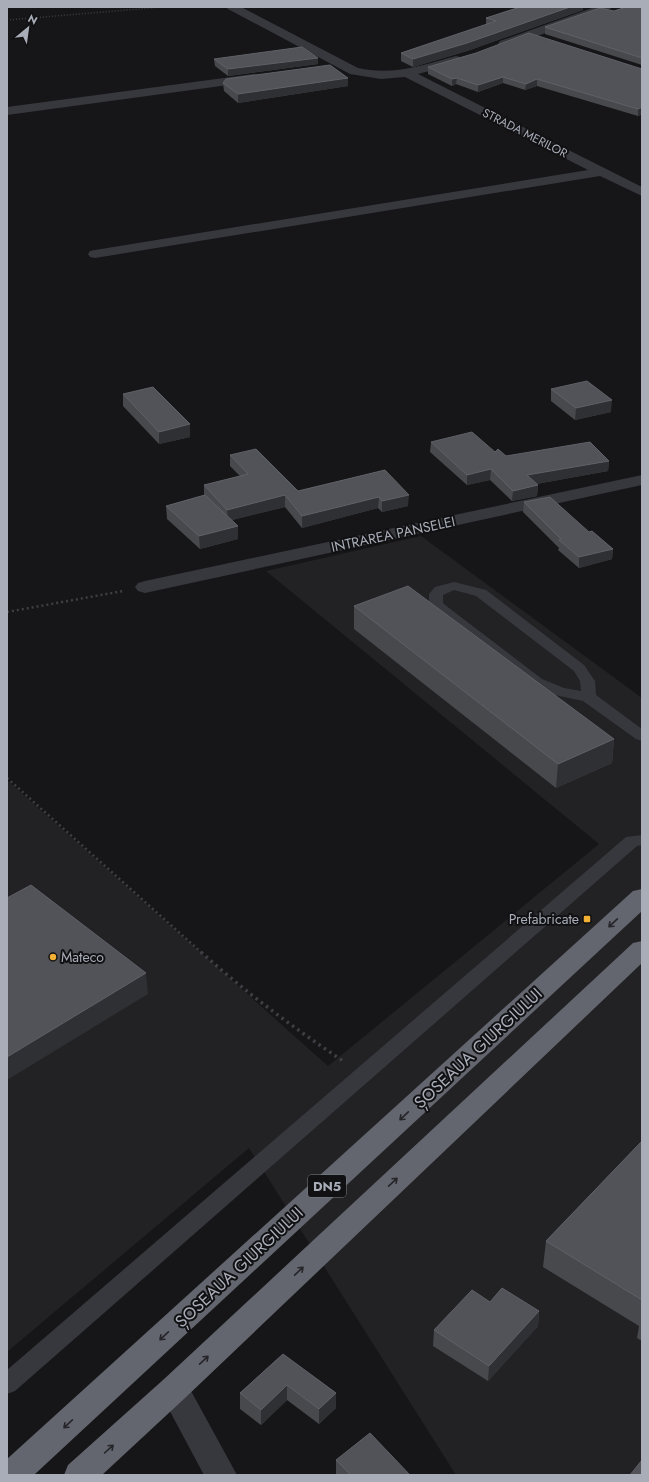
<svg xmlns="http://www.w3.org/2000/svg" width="649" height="1482" font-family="Jost,sans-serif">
	<rect width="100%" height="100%" fill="#161618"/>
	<polygon fill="#222225" points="421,536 642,698 642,1475 456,1475 249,1148 7,1352 7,780 328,1066 599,844 266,571"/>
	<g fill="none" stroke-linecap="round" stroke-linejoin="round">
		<polyline stroke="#3d3f44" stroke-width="1.5" stroke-dasharray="1 2" stroke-linecap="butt" points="7,20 162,7"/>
		<g stroke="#3d3f44" stroke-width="2.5" stroke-dasharray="2 3" stroke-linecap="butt">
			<polyline points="7,612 123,591"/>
			<polyline points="7,778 202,953"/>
		</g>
		<path stroke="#3d3f44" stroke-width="3.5" stroke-dasharray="2.5 4" stroke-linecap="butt" d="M 201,952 C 245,992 294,1028 343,1061"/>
		<g fill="#37383d" fill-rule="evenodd">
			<path d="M 454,582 L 486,590 L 584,665 L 595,681 L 596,695 L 642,729 L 642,741 L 636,739 L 583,701 L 555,695 L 532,685 L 439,614 L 429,604 L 429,594 L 435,587 ZM 454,590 L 476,596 L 574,671 L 580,681 L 581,691 L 564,688 L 542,679 L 449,608 L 443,603 L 443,595 Z"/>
			<polygon points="642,835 642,845 637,846 15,1391 7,1394 7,1370 626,837"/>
		</g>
		<g fill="#37383d" fill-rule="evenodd">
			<path d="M 226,7 L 241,7 L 358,68 C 393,76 423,65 456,56 L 460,57 L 462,60 L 460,63 L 418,74 L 642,187 L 642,196 L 600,176 L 95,258 L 90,257 L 88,254 L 90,251 L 95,250 L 588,170 L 405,77 L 381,79 L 350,74 L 228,9 Z"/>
			<polygon points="595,7 612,7 610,9 508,47 500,47 498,44 500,41"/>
			<polygon points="254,74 258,75 260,78 258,81 7,115 7,107"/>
			<polygon points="642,475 642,485 145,593 138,591 135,587 138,583 145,581"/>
			<polygon points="174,1376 185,1380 237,1475 204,1475 158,1389 163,1380"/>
		</g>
		<g fill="#63666e" fill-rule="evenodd">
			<polygon points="642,889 642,911 34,1475 7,1475 7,1459 633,891"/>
			<polygon points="642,941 642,963 185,1398 102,1475 64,1475 68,1465 163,1380 633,943"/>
		</g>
	</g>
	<g fill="#47494d">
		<polygon points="520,7 583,7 583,10 467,51 413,67 401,61 401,53 486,25 486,18"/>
		<polygon points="642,7 642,65 545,34 545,27 614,11"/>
		<polygon points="214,59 318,64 228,76 215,66"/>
		<polygon points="428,67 642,69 642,114 638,116 537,86 525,90 503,83 478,92 456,84 452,86 428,74"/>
		<polygon points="348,78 348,86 238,103 224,91 223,83"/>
		<polygon points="551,389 611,412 575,420 551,401"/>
		<polygon points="123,394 190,437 159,444 123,406"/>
		<polygon points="431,442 495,452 506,456 609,461 608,471 536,484 538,485 537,496 512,501 490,480 467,485 430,452"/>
		<polygon points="230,455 298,491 385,470 408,506 382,512 378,508 302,528 285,507 232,520 238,526 238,539 200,549 167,519 166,506 204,495 204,485 240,476 230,466"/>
		<polygon points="524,502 589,532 613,549 612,559 579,568 558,550 559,548 523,512"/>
		<polygon points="354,606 614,739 612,763 556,788 354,629"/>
		<polygon points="642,1141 642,1341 637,1338 639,1326 543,1267 546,1241"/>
		<polygon points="490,1302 539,1311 538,1326 488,1381 433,1346 434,1330"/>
		<polygon points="283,1354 336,1393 336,1408 319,1424 287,1400 261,1425 240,1409 240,1393"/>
		<polygon points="336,1460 410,1475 336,1475"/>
	</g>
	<g fill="#2f3033">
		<polygon points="570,7 583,7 583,10 467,51 413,67 413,59"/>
		<polygon points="318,58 318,64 228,76 228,69"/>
		<polygon points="503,77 503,83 478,92 478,85"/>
		<polygon points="348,78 348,86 238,103 238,94"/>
		<polygon points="457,78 456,84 452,86 452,79"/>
		<polygon points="537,79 537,86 525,90 526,84"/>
		<polygon points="642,107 642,114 638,116 638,109"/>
		<polygon points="612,400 611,412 575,420 576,408"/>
		<polygon points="190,424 190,437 159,444 159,432"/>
		<polygon points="609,461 608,471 526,486 527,475"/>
		<polygon points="491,469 490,480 467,485 467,475"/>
		<polygon points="538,485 537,496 512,501 513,491"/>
		<polygon points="285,495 285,507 228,521 227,510"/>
		<polygon points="409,495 408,506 382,512 382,501"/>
		<polygon points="379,497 378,508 302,528 302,516"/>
		<polygon points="238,526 238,539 200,549 199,536"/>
		<polygon points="613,549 612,559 579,568 579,557"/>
		<polygon points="614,739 612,763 556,788 558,764"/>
		<polygon points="146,973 148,994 7,1080 7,1057"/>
		<polygon points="539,1311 538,1326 488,1381 489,1366"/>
		<polygon points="287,1385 287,1400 261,1425 261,1410"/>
		<polygon points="336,1393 336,1408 319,1424 319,1409"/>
	</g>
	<g fill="#525359" stroke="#5f6168">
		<polygon points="520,7 570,7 467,43 413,59 401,53 496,21 486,18"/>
		<polygon points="626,7 642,7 642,58 545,27 600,8 614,11"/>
		<polygon points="529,33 642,69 642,107 638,109 537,79 526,84 503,77 478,85 457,78 452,79 428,67 476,53"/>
		<polygon points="302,47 318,58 228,69 214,59"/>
		<polygon points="330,65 348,78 238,94 223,83 226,79"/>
		<polygon points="587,381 612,400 576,408 551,389"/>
		<polygon points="153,387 190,424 159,432 123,394"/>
		<polygon points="472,432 495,452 498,449 506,456 590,442 609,461 527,475 538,485 513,491 491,469 467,475 431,442"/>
		<polygon points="256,449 298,491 385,470 409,495 382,501 379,497 302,516 285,495 227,510 204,485 248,474 230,455"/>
		<polygon points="205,495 238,526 199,536 166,506"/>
		<polygon points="550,497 589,532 592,531 613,549 579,557 559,540 561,539 524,502"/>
		<polygon points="408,586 614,739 558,764 354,606"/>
		<polygon points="31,885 146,973 7,1057 7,898"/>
		<polygon points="642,1141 642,1300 546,1241"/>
		<polygon points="502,1288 539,1311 489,1366 434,1330 472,1290 490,1302"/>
		<polygon points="283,1354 336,1393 319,1409 287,1385 261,1410 240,1393"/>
		<polygon points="370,1433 410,1475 351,1475 336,1460"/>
		<polygon points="642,1460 642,1475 630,1475"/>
	</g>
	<defs><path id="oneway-shaft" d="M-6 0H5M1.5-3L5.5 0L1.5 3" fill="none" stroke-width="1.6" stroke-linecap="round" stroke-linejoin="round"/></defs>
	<g stroke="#26262a">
		<use href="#oneway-shaft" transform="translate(613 923) rotate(137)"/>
		<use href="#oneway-shaft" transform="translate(404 1116) rotate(137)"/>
		<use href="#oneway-shaft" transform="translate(393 1182) rotate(-43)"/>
		<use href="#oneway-shaft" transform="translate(299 1271) rotate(-43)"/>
		<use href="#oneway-shaft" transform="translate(164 1336) rotate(137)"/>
		<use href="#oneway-shaft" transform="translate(204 1360) rotate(-43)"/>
		<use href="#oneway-shaft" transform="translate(68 1424) rotate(137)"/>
		<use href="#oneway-shaft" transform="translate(109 1449) rotate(-42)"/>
	</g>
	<g fill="#f2b134" stroke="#111113" stroke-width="1.5">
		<rect x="583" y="915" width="8" height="8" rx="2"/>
		<circle cx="53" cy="957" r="4"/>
	</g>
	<g text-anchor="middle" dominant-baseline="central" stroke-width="4" stroke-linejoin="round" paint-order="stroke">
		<g font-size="12" fill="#a8adb8" stroke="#111113">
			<text transform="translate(525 133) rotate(27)">STRADA MERILOR</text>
		</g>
		<rect fill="#111113" stroke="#7b7e86" stroke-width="1" x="308" y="1175" width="38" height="22" rx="3"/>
		<g font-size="13" font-weight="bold" fill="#a8adb8">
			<text x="327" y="1186">DN5</text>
		</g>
		<g font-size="14" fill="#a8adb8" stroke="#111113">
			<text transform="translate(393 534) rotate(-12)">INTRAREA PANSELEI</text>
		</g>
		<g font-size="14" fill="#a8adb8" stroke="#111113" text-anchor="end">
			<text x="579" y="919">Prefabricate</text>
			<text x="61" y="957" text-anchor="start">Mateco</text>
		</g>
		<g font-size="17" fill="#a8adb8" stroke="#111113">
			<text transform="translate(478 1048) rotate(-43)">ȘOSEAUA GIURGIULUI</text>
			<text transform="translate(239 1267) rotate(-43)">ȘOSEAUA GIURGIULUI</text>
		</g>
	</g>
	<rect width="649" height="1482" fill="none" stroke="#a8adb8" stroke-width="16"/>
	<g transform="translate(28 28) rotate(29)" stroke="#111113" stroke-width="3" paint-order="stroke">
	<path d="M0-3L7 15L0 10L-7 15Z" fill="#a8adb8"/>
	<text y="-6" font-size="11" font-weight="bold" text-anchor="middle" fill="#a8adb8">N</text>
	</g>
</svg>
